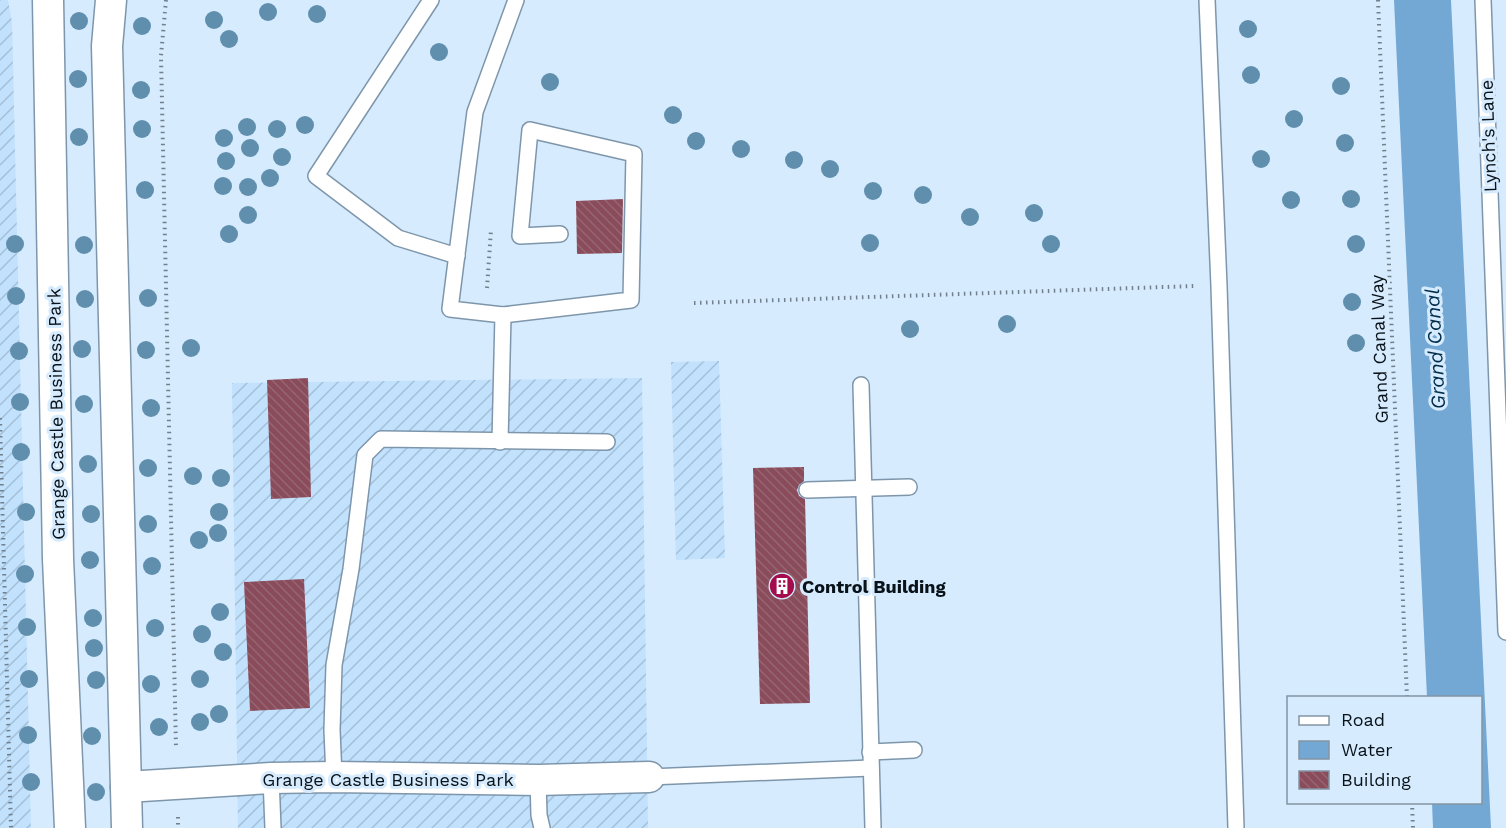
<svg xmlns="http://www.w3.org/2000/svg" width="1506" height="828" font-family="'Work Sans',sans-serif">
	<defs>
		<pattern id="industrial-furrows" width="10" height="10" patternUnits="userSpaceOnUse" patternTransform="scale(1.5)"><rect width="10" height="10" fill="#c1e1fd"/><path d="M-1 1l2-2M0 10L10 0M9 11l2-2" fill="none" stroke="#a4c0d8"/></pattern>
		<pattern id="building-back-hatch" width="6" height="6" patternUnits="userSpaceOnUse" patternTransform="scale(1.5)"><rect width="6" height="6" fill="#8a4b5a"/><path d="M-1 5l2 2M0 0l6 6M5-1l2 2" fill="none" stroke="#956672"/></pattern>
	</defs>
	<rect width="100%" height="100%" fill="#d6ebfd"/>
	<g fill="url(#industrial-furrows)">
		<polygon points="0,0 8,0 12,22 31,828 0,828"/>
		<polygon points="719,361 725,558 676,560 671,362"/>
		<polygon points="642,378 648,828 238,828 232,383"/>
	</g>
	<polygon fill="#73a8d5" points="1394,0 1451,0 1491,828 1433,828 1432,803 1480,802 1480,698 1427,697"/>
	<g fill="url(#building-back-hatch)">
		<polygon points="623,199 622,253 577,254 576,201"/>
		<polygon points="308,378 311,497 271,499 267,380"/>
		<polygon points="804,467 804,481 799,485 797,490 799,496 805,499 810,703 760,704 753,468"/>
		<polygon points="304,579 310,708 250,711 244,582"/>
	</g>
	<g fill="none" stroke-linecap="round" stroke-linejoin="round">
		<g stroke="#7e96ab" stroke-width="18">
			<g id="service">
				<polyline points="431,0 316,176 398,238 457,256"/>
				<polyline points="1207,0 1219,286 1236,828"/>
				<polyline points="1483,0 1506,632"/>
				<polyline points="503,315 631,300 634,154 530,130 520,236 560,234"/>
				<polyline points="861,385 873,828"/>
				<polyline points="500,442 503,315 450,309 475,112 516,0"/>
				<polyline points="807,490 909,487"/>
				<polyline points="870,752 914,750"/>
				<polyline points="334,777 332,730 334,665 351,569 365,455 381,439 607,442"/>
				<polyline points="649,777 871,768"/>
				<polyline points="271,778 273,828"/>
				<polyline points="538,780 539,815 542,828"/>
			</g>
		</g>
		<g stroke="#7e96ab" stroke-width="33">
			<g id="minor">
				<polyline points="48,0 58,559 70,828"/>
				<polyline points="111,0 107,46 127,828"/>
				<polyline points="126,787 271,778 334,777 538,780 649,777"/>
			</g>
		</g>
		<g stroke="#71808d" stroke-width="4" stroke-dasharray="1.5 4.5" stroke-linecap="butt">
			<polyline points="166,0 161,56 176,749"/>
			<polyline points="1378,0 1407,698"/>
			<polyline points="487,288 491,230"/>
			<polyline points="694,303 1194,286"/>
			<polyline points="0,418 11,828"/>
			<polyline points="1412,802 1413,828"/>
			<polyline points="178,817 178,828"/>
		</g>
		<use href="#service" stroke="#fff" stroke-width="15"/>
		<use href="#minor" stroke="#fff" stroke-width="30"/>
	</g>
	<g fill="#608fae">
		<circle cx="268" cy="12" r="9"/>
		<circle cx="317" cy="14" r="9"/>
		<circle cx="214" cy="20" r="9"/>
		<circle cx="79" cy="21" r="9"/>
		<circle cx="142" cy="26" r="9"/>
		<circle cx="1248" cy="29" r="9"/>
		<circle cx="229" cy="39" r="9"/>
		<circle cx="439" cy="52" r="9"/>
		<circle cx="1251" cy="75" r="9"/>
		<circle cx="78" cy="79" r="9"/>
		<circle cx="550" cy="82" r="9"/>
		<circle cx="1341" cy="86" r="9"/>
		<circle cx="141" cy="90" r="9"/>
		<circle cx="673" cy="115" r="9"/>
		<circle cx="1294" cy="119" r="9"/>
		<circle cx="305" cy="125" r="9"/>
		<circle cx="247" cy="127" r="9"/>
		<circle cx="142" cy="129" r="9"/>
		<circle cx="277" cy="129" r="9"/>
		<circle cx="79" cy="137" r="9"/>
		<circle cx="224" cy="138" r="9"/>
		<circle cx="696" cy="141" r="9"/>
		<circle cx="1345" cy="143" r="9"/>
		<circle cx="250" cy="148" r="9"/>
		<circle cx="741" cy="149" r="9"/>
		<circle cx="282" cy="157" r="9"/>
		<circle cx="1261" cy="159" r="9"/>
		<circle cx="794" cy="160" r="9"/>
		<circle cx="226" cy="161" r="9"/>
		<circle cx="830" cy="169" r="9"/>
		<circle cx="270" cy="178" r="9"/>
		<circle cx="223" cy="186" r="9"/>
		<circle cx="248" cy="187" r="9"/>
		<circle cx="145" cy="190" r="9"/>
		<circle cx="873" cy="191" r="9"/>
		<circle cx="923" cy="195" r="9"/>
		<circle cx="1351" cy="199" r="9"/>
		<circle cx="1291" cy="200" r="9"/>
		<circle cx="1034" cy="213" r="9"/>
		<circle cx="248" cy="215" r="9"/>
		<circle cx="970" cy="217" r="9"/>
		<circle cx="229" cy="234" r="9"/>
		<circle cx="870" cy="243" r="9"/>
		<circle cx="15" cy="244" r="9"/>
		<circle cx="1051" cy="244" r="9"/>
		<circle cx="1356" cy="244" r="9"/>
		<circle cx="84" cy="245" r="9"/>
		<circle cx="16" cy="296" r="9"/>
		<circle cx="148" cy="298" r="9"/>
		<circle cx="85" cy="299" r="9"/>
		<circle cx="1352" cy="302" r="9"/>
		<circle cx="1007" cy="324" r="9"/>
		<circle cx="910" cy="329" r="9"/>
		<circle cx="1356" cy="343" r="9"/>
		<circle cx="191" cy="348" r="9"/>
		<circle cx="82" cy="349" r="9"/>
		<circle cx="146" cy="350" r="9"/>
		<circle cx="19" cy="351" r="9"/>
		<circle cx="20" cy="402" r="9"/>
		<circle cx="84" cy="404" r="9"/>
		<circle cx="151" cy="408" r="9"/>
		<circle cx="21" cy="452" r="9"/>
		<circle cx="88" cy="464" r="9"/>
		<circle cx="148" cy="468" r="9"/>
		<circle cx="193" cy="476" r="9"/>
		<circle cx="221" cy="478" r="9"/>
		<circle cx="26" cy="512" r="9"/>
		<circle cx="219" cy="512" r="9"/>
		<circle cx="91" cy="514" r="9"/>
		<circle cx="148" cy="524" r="9"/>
		<circle cx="218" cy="533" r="9"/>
		<circle cx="199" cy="540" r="9"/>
		<circle cx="90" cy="560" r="9"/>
		<circle cx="152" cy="566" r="9"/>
		<circle cx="25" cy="574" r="9"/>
		<circle cx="220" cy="612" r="9"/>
		<circle cx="93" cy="618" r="9"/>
		<circle cx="27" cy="627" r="9"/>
		<circle cx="155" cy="628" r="9"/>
		<circle cx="202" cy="634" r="9"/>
		<circle cx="94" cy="648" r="9"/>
		<circle cx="223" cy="652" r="9"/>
		<circle cx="29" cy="679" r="9"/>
		<circle cx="200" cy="679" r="9"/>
		<circle cx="96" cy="680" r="9"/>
		<circle cx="151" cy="684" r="9"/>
		<circle cx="219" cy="714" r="9"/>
		<circle cx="200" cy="722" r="9"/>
		<circle cx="159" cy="727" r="9"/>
		<circle cx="28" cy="735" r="9"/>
		<circle cx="92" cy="736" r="9"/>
		<circle cx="31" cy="782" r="9"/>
		<circle cx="96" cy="792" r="9"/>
	</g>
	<defs>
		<g id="building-disc" transform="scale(1.35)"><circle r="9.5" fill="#a30d4b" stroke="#d6ebfd"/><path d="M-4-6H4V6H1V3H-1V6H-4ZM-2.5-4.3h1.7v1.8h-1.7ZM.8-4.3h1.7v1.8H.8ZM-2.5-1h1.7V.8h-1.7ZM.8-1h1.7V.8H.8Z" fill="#fff"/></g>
	</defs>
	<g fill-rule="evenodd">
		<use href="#building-disc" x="782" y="586"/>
	</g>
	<g text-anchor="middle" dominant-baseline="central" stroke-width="6" stroke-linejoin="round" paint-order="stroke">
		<g font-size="18" fill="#091219" stroke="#d6ebfd">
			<text transform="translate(1488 136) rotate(-92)">Lynch's Lane</text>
			<text transform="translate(1379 349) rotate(-92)">Grand Canal Way</text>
			<text transform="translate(56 414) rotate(-91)">Grange Castle Business Park</text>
			<text x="388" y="779">Grange Castle Business Park</text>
		</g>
		<g font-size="18" font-weight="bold" fill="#091219" stroke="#d6ebfd" text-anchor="start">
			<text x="802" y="586">Control Building</text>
		</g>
		<g font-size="20" font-style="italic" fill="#012d4a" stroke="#d6ebfd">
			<text transform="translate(1435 349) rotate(-93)">Grand Canal</text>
		</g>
	</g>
	<rect x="1287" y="696" width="195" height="108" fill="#d6ebfd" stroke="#8494a2" stroke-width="1.5"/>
	<rect x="1299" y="716" width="30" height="9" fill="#ffffff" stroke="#8494a2" stroke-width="1.5"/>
	<text x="1341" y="726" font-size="18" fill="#091219">Road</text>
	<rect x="1299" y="741" width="30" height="18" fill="#73a8d5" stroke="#8494a2" stroke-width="1.5"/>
	<text x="1341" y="756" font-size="18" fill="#091219">Water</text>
	<rect x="1299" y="771" width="30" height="18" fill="url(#building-back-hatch)" stroke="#8494a2" stroke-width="1.5"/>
	<text x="1341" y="786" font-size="18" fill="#091219">Building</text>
</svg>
